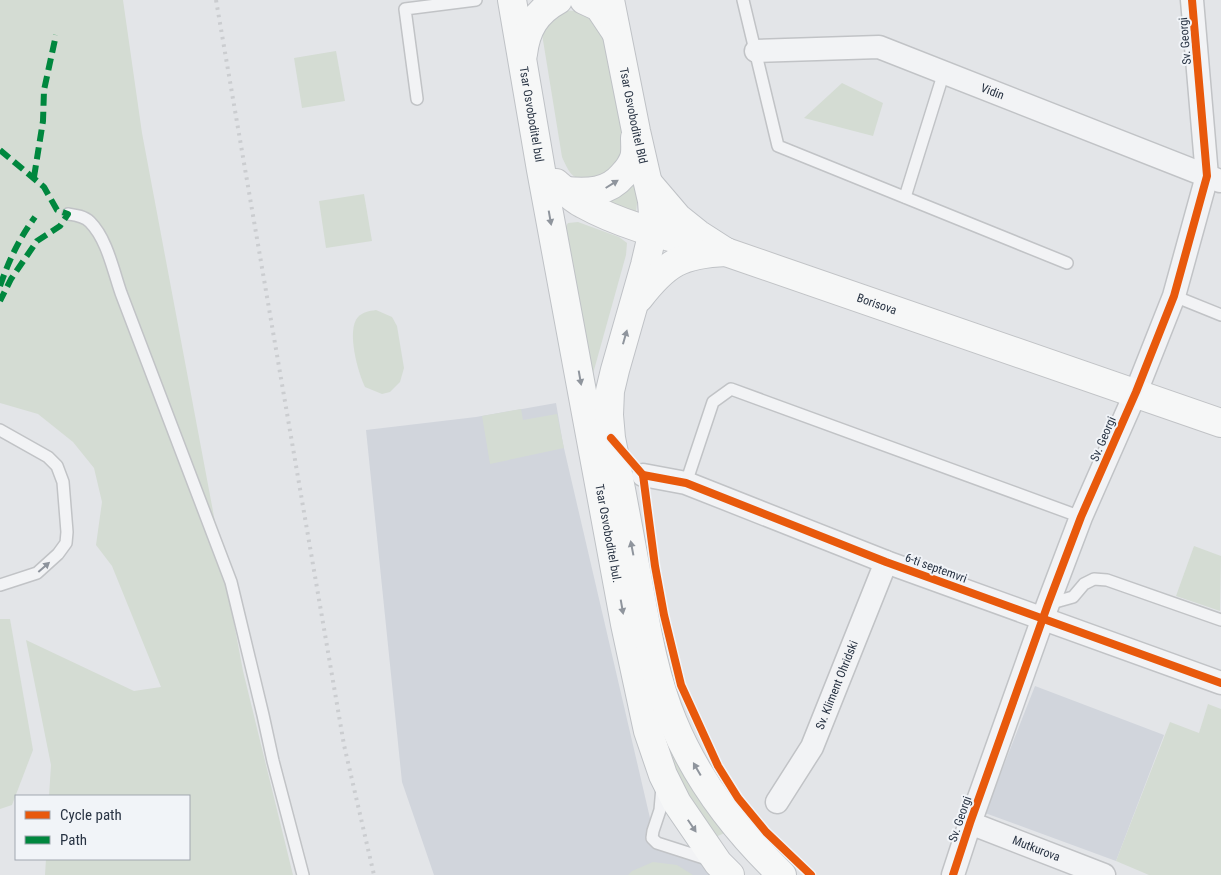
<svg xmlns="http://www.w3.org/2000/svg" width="1221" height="875" font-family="'Roboto Condensed',sans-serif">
	<rect width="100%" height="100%" fill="#e3e5e8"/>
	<g fill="#d1d5dc">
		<polygon points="556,403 563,444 653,831 653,838 674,847 723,875 434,875 402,782 366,430 476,417"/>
		<polygon points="1035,686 1164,735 1116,861 985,813"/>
	</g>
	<g fill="#d4dcd3">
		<polygon points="0,0 123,0 142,133 243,671 293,875 45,875 46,859 189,859 189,796 49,796 51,765 26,640 134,691 161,687 112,566 96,545 102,502 94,468 73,442 38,414 0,403"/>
		<path d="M 561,10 C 583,11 590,14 605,29 L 624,144 L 622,159 L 598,182 C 575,179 572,180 562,157 L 542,34 L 548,19 Z"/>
		<polygon points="336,51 345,101 302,108 294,58"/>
		<polygon points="842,83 883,103 873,136 804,118"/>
		<polygon points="632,178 638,195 636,212 597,206"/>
		<polygon points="364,194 372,241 326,248 319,201"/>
		<polygon points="578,222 619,237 627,243 626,255 589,388 562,233 568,223"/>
		<path d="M 376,310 L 392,317 L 397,326 L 404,368 L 400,382 L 390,392 L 382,394 L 365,387 C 358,373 346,330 358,317 C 363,312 369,311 376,310 Z"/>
		<polygon points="521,409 523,420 557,414 564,448 490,464 482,416"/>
		<polygon points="1194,546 1221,556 1220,611 1176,596"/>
		<polygon points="0,619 10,619 33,750 12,805 0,809"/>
		<polygon points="1208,704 1221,709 1221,875 1149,875 1116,861 1170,722 1199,733"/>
		<polygon points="662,729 727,832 713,838 687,798 661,739"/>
		<polygon points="653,862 677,865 693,875 628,875 632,871"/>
	</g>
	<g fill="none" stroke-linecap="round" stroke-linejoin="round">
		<g stroke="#c1c3c6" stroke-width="14">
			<g id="service">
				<polyline points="743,0 778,146 1067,263"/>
				<polyline points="417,99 405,9 476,0"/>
				<polyline points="905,197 944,72"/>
				<path d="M 68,214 C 75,215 84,216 90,222 C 107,239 113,270 121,293 L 231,582 L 263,715 L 273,761 L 303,875"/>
				<polyline points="1174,296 1221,315"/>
				<polyline points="0,430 48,457 57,466 63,482 67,532 66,543 58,554 37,573 0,585"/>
				<polyline points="686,483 713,402 731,389 1081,517"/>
				<polyline points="1048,604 1073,597 1084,584 1094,579 1107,580 1221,620"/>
				<polyline points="662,787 660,810 653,831 652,838 657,843 710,860"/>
			</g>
		</g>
		<g stroke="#c1c3c6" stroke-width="25">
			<g id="minor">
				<path id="s1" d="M 756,51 L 879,47 L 1220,181"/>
				<polyline points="643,475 686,483 886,562 1221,683"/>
				<path id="s2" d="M 777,802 L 812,747 L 886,562"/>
				<path id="s3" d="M 970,823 L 1104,875"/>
				<polyline points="953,875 970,823 1048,604 1081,517 1136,392 1174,296 1207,176 1192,0"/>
			</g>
		</g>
		<g stroke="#c1c3c6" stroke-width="30">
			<g id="secondary">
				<path id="s4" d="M 556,183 C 564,190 573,199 583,204 C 626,228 679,239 726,252 L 1221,423"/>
			</g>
		</g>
		<g stroke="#bfc2c6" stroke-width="30">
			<g id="primary">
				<path id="s5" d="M 512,0 L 541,170 L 625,624 L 648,731 L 663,775 L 677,803 L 718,863 L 730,875"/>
				<polyline points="584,0 599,7 615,31"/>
				<path id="s6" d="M 610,0 L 636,131 L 652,201 L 653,215 L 653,231 L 645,265 L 615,370 L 610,391 L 609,415 L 611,438 C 621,488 630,537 639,587 C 647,632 655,679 673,722 C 697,780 737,832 782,875"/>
				<path d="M 523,54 C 526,29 536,12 558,0"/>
				<polyline points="649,184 678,218 698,234 726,252"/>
				<path d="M 565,191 C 588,193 608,193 623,175 C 627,171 632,164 634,158 C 636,152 635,144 635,138"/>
				<path d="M 639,298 C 666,263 681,254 726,252"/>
			</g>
		</g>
		<use href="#service" stroke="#f2f3f5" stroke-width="11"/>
		<use href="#minor" stroke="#f2f3f5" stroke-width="22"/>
		<use href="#secondary" stroke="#f6f7f7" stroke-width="28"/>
		<use href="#primary" stroke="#f6f7f7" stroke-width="28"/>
		<polyline stroke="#cbcdd0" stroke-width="4" stroke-dasharray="2.5 5" stroke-linecap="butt" points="216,0 344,745 374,875"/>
		<g stroke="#00873e" stroke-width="6" stroke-dasharray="12 6" stroke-linecap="butt">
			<polyline points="0,150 44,187 57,210 68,214 60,226 37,241 11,279 0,301"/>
			<polyline points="34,177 43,121 44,90 56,35"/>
			<path d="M 0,286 C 9,260 19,239 35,217"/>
		</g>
		<g stroke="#f1f4f8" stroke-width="11">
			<g id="cycleway">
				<polyline points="611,438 643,475 655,566 664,615 681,685 718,766 738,798 766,832 811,875"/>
				<polyline points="643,475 686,483 886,562 1221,683"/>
				<polyline points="953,875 970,823 1048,604 1081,517 1136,392 1174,296 1207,176 1192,0"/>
			</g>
		</g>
		<use href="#cycleway" stroke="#e8590c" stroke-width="8"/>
	</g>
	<defs><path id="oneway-solid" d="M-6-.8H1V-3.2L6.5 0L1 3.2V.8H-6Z" transform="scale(1.25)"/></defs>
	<g fill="#8f959d">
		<use href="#oneway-solid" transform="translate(612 184) rotate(-32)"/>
		<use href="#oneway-solid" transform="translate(550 218) rotate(80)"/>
		<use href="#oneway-solid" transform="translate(625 337) rotate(-74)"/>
		<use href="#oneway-solid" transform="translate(580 378) rotate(80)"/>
		<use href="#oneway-solid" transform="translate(632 548) rotate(-101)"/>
		<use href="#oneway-solid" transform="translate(622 607) rotate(80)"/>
		<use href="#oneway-solid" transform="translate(697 769) rotate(-120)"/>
		<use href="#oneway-solid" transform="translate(692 826) rotate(56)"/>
	</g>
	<use fill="#8d939c" href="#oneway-solid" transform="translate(44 567) rotate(-41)"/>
	<g text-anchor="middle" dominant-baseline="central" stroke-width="4" stroke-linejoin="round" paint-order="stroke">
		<g font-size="12" fill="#283343" stroke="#f1f4f8">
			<text transform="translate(1185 41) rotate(-95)">Sv. Georgi</text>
			<text stroke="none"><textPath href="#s1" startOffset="245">Vidin</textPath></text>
			<text stroke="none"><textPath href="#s5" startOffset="116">Tsar Osvoboditel bul</textPath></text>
			<text stroke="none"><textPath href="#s6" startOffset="118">Tsar Osvoboditel Bld</textPath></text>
			<text stroke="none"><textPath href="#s4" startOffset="345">Borisova</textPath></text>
			<text transform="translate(1103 439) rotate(-67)">Sv. Georgi</text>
			<text stroke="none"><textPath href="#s5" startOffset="542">Tsar Osvoboditel bul.</textPath></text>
			<text transform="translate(936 568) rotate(20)">6-ti septemvri</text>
			<text stroke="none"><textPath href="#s2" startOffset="132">Sv. Kliment Ohridski</textPath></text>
			<text transform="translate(960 819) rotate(-71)">Sv. Georgi</text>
			<text stroke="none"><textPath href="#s3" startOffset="71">Mutkurova</textPath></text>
		</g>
	</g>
	<rect x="15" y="795" width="175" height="65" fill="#f1f4f8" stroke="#a1a7b0"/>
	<rect x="25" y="811" width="25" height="8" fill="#e8590c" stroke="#a1a7b0"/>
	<text x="60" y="820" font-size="15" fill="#283343">Cycle path</text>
	<rect x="25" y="836" width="25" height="8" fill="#00873e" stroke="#a1a7b0"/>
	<text x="60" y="845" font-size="15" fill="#283343">Path</text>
</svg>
